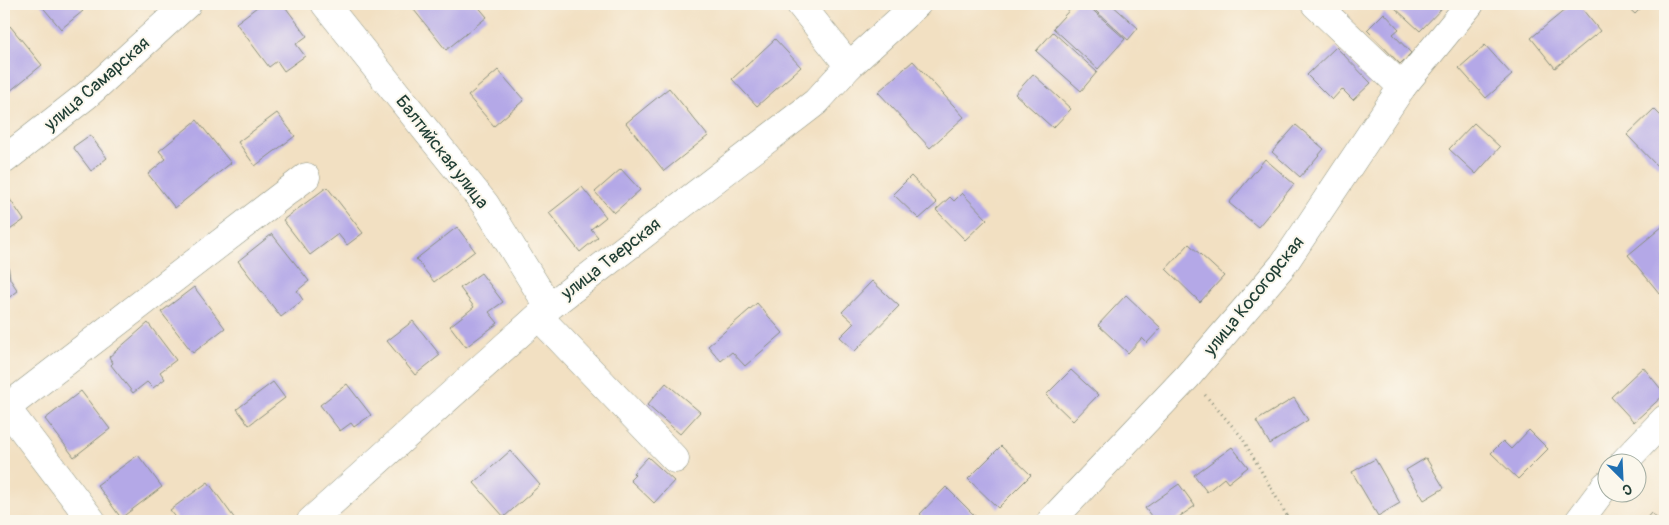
<svg xmlns="http://www.w3.org/2000/svg" width="1669" height="525" font-family="Pangolin,sans-serif">
	<rect width="100%" height="100%" fill="#fbf7ec"/>
	<filter id="ink" filterUnits="userSpaceOnUse"><feTurbulence type="fractalNoise" baseFrequency=".02" numOctaves="2"/><feDisplacementMap in="SourceGraphic" scale="10" xChannelSelector="R" yChannelSelector="G"/><feConvolveMatrix kernelMatrix="1 2 1 2 8 2 1 2 1" color-interpolation-filters="sRGB"/></filter>
	<filter id="wash" filterUnits="userSpaceOnUse"><feTurbulence type="fractalNoise" baseFrequency=".0096" numOctaves="4" result="noise"/><feDisplacementMap in="SourceGraphic" scale="20" xChannelSelector="R" yChannelSelector="G"/><feGaussianBlur stdDeviation="1.12" result="paint"/><feColorMatrix in="noise" values="0 0 0 0 0 0 0 0 0 0 0 0 0 0 0 0 0 1.4 0 .05"/><feComposite in="paint" operator="in"/></filter>
	<g filter="url(#wash)">
		<rect width="100%" height="100%" fill="#f2e0c2"/>
		<g id="blocks">
			<g fill="#b4a8e7">
				<polygon points="40,4 81,4 78,6 83,11 61,29"/>
				<polygon points="261,4 272,4 273,6 283,4 307,36 296,44 305,56 284,71 277,61 269,67 236,23"/>
				<polygon points="422,4 476,4 487,17 446,50 414,10"/>
				<polygon points="1075,4 1086,4 1125,39 1098,69 1053,28"/>
				<polygon points="1088,4 1111,4 1138,28 1128,40"/>
				<polygon points="1399,4 1444,4 1445,5 1420,31 1395,8"/>
				<polygon points="1572,4 1578,4 1600,31 1555,68 1531,38"/>
				<polygon points="1624,4 1645,4 1635,14"/>
				<polygon points="1384,13 1399,29 1393,34 1411,53 1400,64 1367,30"/>
				<polygon points="10,26 42,65 4,96 4,31"/>
				<polygon points="1053,32 1097,72 1081,91 1036,51"/>
				<polygon points="775,39 801,67 757,106 732,79"/>
				<polygon points="1485,45 1512,75 1486,98 1459,68"/>
				<polygon points="1336,47 1371,83 1353,100 1342,89 1332,100 1307,75"/>
				<polygon points="913,61 964,117 930,148 878,92"/>
				<polygon points="498,70 524,100 494,126 468,96"/>
				<polygon points="1033,74 1071,109 1053,128 1015,94"/>
				<polygon points="669,88 708,136 664,171 626,123"/>
				<polygon points="1654,109 1665,120 1665,159 1658,167 1627,135"/>
				<polygon points="277,113 295,136 255,166 238,142"/>
				<polygon points="197,120 231,163 175,208 148,174 166,159 159,151"/>
				<polygon points="1474,123 1500,147 1476,174 1449,149"/>
				<polygon points="1296,125 1324,149 1300,177 1272,152"/>
				<polygon points="90,135 107,158 91,171 73,147"/>
				<polygon points="1265,159 1294,184 1258,227 1229,203"/>
				<polygon points="621,169 640,190 614,213 595,192"/>
				<polygon points="911,176 937,203 919,219 893,194"/>
				<polygon points="327,187 363,233 347,245 338,234 310,255 283,220"/>
				<polygon points="582,187 606,217 591,229 598,237 580,252 549,213"/>
				<polygon points="962,193 987,219 965,240 936,210 950,197 954,201"/>
				<polygon points="7,195 24,220 4,234 4,197"/>
				<polygon points="1663,226 1665,228 1665,290 1660,294 1628,255"/>
				<polygon points="457,227 475,251 434,282 416,259"/>
				<polygon points="272,234 309,281 297,291 303,300 281,317 238,261"/>
				<polygon points="1189,244 1224,276 1200,302 1166,269"/>
				<polygon points="4,262 8,264 10,279 18,291 4,301"/>
				<polygon points="481,273 503,302 489,312 498,323 466,347 450,326 474,307 460,288"/>
				<polygon points="872,281 899,306 855,351 840,337 854,323 842,312"/>
				<polygon points="194,287 225,328 193,353 161,312"/>
				<polygon points="1126,295 1161,328 1147,343 1142,338 1128,353 1098,325"/>
				<polygon points="757,303 783,333 745,366 732,352 721,361 708,346"/>
				<polygon points="413,321 440,355 415,375 387,341"/>
				<polygon points="148,323 176,360 160,372 165,379 153,388 147,382 133,393 111,365 113,363 109,357"/>
				<polygon points="1643,367 1665,394 1634,422 1611,397"/>
				<polygon points="1071,370 1098,395 1073,421 1046,395"/>
				<polygon points="273,382 285,398 249,425 237,409"/>
				<polygon points="666,383 700,412 680,434 647,405"/>
				<polygon points="347,384 371,415 354,427 351,423 340,431 320,405"/>
				<polygon points="81,391 110,429 74,457 45,419"/>
				<polygon points="1294,398 1308,420 1270,444 1256,421"/>
				<polygon points="1529,430 1548,449 1518,479 1491,453 1503,441 1511,449"/>
				<polygon points="1001,446 1031,475 998,508 968,479"/>
				<polygon points="1232,447 1248,467 1228,483 1224,478 1207,492 1194,475"/>
				<polygon points="510,451 540,485 504,517 474,483"/>
				<polygon points="138,455 162,487 121,518 97,485"/>
				<polygon points="648,457 674,481 654,503 630,480 635,475 633,473"/>
				<polygon points="1426,458 1444,488 1424,500 1406,470"/>
				<polygon points="1375,459 1400,503 1378,516 1352,472"/>
				<polygon points="208,482 235,519 232,521 179,521 170,510"/>
				<polygon points="1179,484 1195,506 1173,521 1155,521 1145,508"/>
				<polygon points="946,487 978,519 976,521 927,521 920,514"/>
				<polygon points="1651,513 1660,521 1644,521"/>
			</g>
		</g>
	</g>
	<g filter="url(#ink)">
		<use href="#blocks" fill-opacity="0" stroke="#888e7b" stroke-width="1"/>
		<g fill="none" stroke-linecap="round" stroke-linejoin="round">
			<g stroke="#888e7b" stroke-width="29">
				<g id="minor">
					<polyline points="325,4 485,204 549,307"/>
					<polyline points="800,4 849,66"/>
					<polyline points="1315,4 1402,87"/>
					<polyline points="4,160 87,95 187,4"/>
					<polyline points="539,317 675,459"/>
					<polyline points="4,405 92,521"/>
					<polyline points="6,408 306,177"/>
					<polyline points="1624,462 1665,419"/>
					<polyline points="311,521 549,307 816,102 849,66 917,4"/>
					<polyline points="1051,521 1187,377 1283,265 1402,87 1470,4"/>
					<polyline points="1579,521 1606,485"/>
				</g>
			</g>
			<polyline stroke="#888e7b" stroke-width="3" stroke-dasharray="1 4" stroke-linecap="butt" points="1205,395 1241,436 1290,521"/>
			<use href="#minor" stroke="#fff" stroke-width="28"/>
		</g>
	</g>
	<g text-anchor="middle" dominant-baseline="central" stroke-width="4" stroke-linejoin="round" paint-order="stroke">
		<g font-size="18" fill="#1f3d34" stroke="#fbf7ec">
			<text transform="translate(97 84) rotate(-41)">улица Самарская</text>
			<text transform="translate(442 152) rotate(52)">Балтийская улица</text>
			<text transform="translate(611 259) rotate(-38)">улица Тверская</text>
			<text transform="translate(1254 296) rotate(-51)">улица Косогорская</text>
		</g>
	</g>
	<rect width="1669" height="525" fill="none" stroke="#fbf7ec" stroke-width="20"/>
	<g transform="translate(1622 478) rotate(156)"><circle r="24" fill="#fbf7ec" stroke="#a3ada2"/>
	<path d="M0-4L9 19L0 12L-9 19Z" fill="#1f6fb2"/>
	<text y="-8" font-size="14" font-weight="bold" text-anchor="middle" fill="#1f3d34">С</text>
	</g>
</svg>
